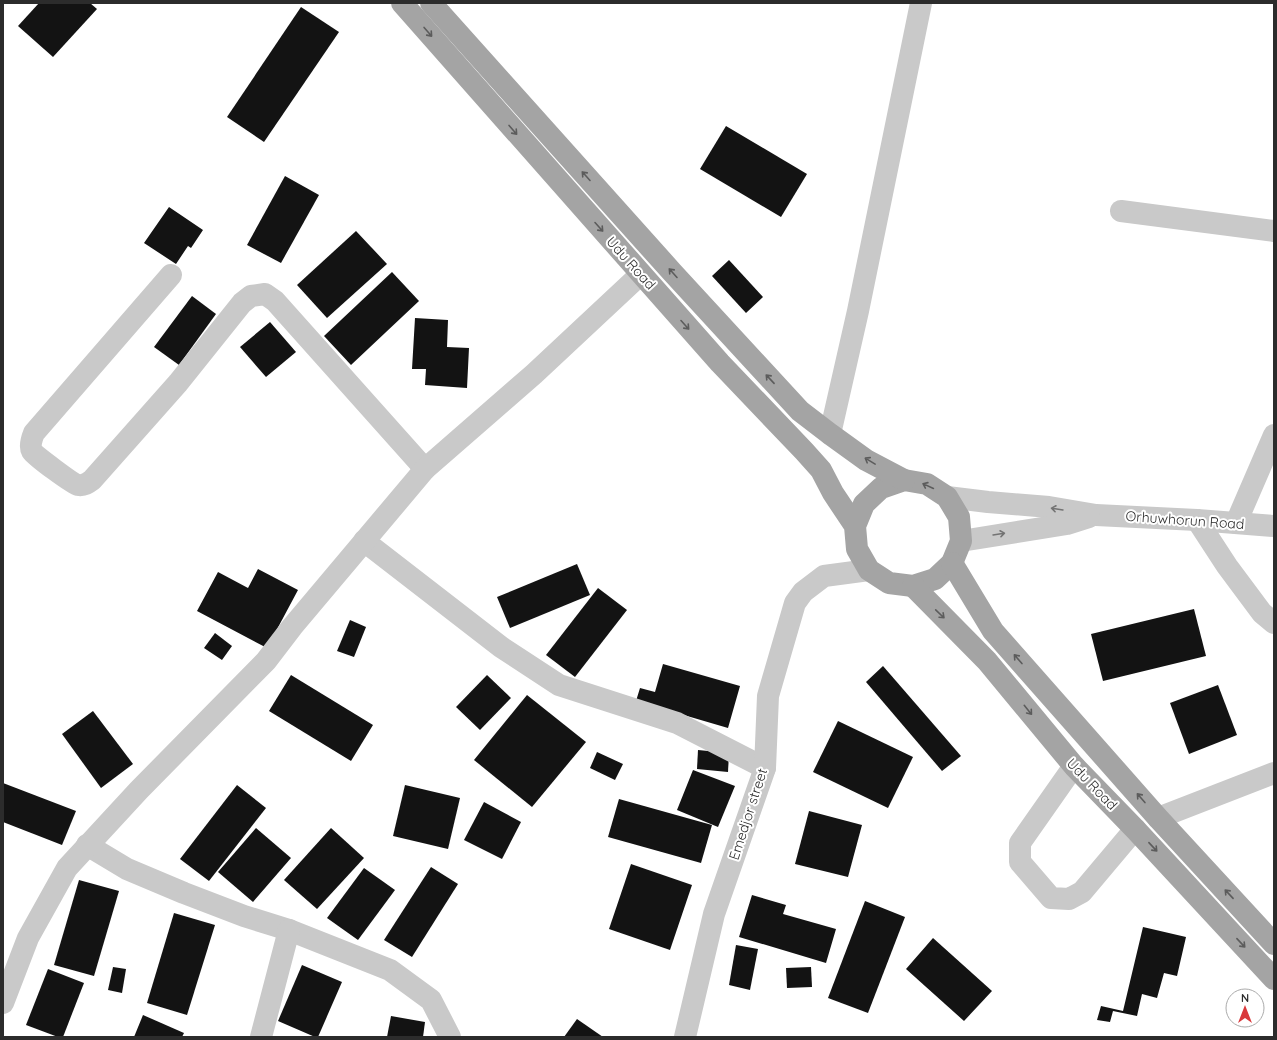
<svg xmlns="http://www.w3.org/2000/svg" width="1277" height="1040" font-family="Quicksand,sans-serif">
	<rect width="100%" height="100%" fill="#fff"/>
	<g fill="#131313">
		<polygon points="39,3 90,3 97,9 53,57 18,26"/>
		<polygon points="301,7 339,32 264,142 227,117"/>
		<polygon points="726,126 807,174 781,217 700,169"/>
		<polygon points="285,176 319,195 281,263 247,245"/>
		<polygon points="169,207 203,230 191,248 188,246 176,264 144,243"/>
		<polygon points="356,231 387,264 327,318 297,285"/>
		<polygon points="729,260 763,297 746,313 712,276"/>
		<polygon points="392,272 419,301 351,365 324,336"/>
		<polygon points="192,296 216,314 179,365 154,347"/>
		<polygon points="415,318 448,320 447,347 469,348 467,388 425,385 426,369 412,369"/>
		<polygon points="270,322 296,352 266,377 240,347"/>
		<polygon points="577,564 590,595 510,628 497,597"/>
		<polygon points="258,569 298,590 267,648 197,611 218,572 248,588"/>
		<polygon points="598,588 627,610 575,677 546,655"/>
		<polygon points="1194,609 1206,656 1103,681 1091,634"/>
		<polygon points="350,620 366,627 354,657 337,651"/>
		<polygon points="215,633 232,646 222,660 204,648"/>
		<polygon points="663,664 740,686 728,728 636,701 640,688 655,692"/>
		<polygon points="883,666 961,756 942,771 866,682"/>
		<polygon points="291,675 373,725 351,761 269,711"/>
		<polygon points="487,675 511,698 480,730 456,707"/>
		<polygon points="1218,685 1237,735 1189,754 1170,703"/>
		<polygon points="527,695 586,742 532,807 474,760"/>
		<polygon points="93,711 133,764 101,788 62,734"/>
		<polygon points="838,721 913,757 888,808 813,772"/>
		<polygon points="698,750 729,753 728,772 697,769"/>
		<polygon points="597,752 623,764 615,780 590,768"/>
		<polygon points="693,770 735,786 718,827 677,810"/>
		<polygon points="3,783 76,811 62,845 3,822"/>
		<polygon points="237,785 266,808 209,881 180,859"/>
		<polygon points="405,785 460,798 448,849 393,836"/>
		<polygon points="619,799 712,825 701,863 608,837"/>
		<polygon points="484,802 521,822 502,859 464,840"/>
		<polygon points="809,811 862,825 848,877 795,864"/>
		<polygon points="256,828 291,858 253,902 218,872"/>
		<polygon points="331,828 364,858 317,909 284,880"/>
		<polygon points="631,864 692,885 670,950 609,929"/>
		<polygon points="431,867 458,884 412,957 384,940"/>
		<polygon points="364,868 395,890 358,940 327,918"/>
		<polygon points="79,880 119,891 94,976 54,965"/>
		<polygon points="752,895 786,905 783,914 836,929 826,963 739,937"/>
		<polygon points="865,901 905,917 868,1013 828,998"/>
		<polygon points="174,913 215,925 187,1015 147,1003"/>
		<polygon points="1143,927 1186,937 1177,976 1164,973 1157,998 1142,994 1137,1016 1113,1011 1110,1022 1097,1020 1101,1006 1123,1011"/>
		<polygon points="933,938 992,991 964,1021 906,969"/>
		<polygon points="736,945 758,949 750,990 729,985"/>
		<polygon points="302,965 342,982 318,1037 315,1037 278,1021"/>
		<polygon points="113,967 126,969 122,993 108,990"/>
		<polygon points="811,967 812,987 787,988 786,968"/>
		<polygon points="48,969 84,983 63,1037 58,1037 26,1025"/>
		<polygon points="143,1015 184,1033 182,1037 134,1037"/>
		<polygon points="391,1016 425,1022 423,1037 387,1037"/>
		<polygon points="577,1019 603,1037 564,1037"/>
	</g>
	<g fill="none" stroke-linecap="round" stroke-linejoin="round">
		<g stroke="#c9c9c9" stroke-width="22">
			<polyline points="1121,211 1274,231"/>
			<path d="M 171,275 L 34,433 C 32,438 29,446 32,451 C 35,456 73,484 78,485 C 84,486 88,483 92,480 L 178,383 L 242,303 L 251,296 L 265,294 L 275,301 L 425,469"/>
			<polyline points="830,434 858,311 921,3"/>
			<polyline points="947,497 988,502 1049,507 1096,515 1197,520 1274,526"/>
			<polyline points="1197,520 1227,566 1262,613 1274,623"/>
			<polyline points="1236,523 1274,435"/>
			<polyline points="364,541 501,647 559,685 677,723 765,768"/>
			<polyline points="961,541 1067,524 1089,517"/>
			<polyline points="1074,766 1020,843 1020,862 1051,898 1069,899 1082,892 1135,829"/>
			<polyline points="1158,818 1274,773"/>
			<polyline points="87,845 127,869 184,893 244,916 289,930 390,970 431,1000 450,1037"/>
			<polyline points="3,1003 28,938 67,868 139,790 266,661 292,627 425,469 534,374 641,274"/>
			<polyline points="261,1037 289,930"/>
			<polyline points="685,1037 714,914 765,768 768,696 795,603 803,592 824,576 869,570"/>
		</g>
		<g stroke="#a4a4a4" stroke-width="22">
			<polyline points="402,3 720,363 804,451 821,470 833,493 855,526 857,549 869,570 889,583 913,586 935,579 952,563 961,541 959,517 947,497 927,484 904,480 881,488 864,504 855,526"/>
			<polyline points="431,3 672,272 800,411 830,434 866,460 904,480"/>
			<polyline points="952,563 993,631 1158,818 1274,944"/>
			<polyline points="913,586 987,661 1074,766 1135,829 1274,979"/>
		</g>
	</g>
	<defs><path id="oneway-shaft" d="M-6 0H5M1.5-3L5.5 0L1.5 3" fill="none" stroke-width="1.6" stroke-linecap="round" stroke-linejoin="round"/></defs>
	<g stroke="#5c5c5c">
		<use href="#oneway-shaft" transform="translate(428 32) rotate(49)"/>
		<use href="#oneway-shaft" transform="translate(513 130) rotate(49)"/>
		<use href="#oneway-shaft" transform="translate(586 176) rotate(-132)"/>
		<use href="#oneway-shaft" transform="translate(599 227) rotate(48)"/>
		<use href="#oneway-shaft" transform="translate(673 273) rotate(-132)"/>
		<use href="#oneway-shaft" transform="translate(685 325) rotate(48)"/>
		<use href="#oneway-shaft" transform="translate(770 379) rotate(-133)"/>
		<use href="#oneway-shaft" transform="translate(870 461) rotate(-149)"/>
		<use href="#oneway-shaft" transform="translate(928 486) rotate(-155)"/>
		<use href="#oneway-shaft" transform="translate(940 614) rotate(44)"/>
		<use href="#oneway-shaft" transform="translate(1018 659) rotate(-131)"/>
		<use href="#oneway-shaft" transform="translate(1028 710) rotate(51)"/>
		<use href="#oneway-shaft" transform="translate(1141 798) rotate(-131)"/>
		<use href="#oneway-shaft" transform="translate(1153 847) rotate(47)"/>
		<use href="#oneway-shaft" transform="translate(1229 894) rotate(-133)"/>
		<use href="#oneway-shaft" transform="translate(1241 943) rotate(47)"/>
	</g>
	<g stroke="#737373">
		<use href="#oneway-shaft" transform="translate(1057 509) rotate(-171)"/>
		<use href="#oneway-shaft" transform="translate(999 534) rotate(-9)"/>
	</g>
	<g text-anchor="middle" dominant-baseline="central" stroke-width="4" stroke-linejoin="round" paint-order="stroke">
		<g font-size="14" fill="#2c2c2c" stroke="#fff">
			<text transform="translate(631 263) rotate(48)">Udu Road</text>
			<text transform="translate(1185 520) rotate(4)">Orhuwhorun Road</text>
			<text transform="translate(1092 784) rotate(46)">Udu Road</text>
			<text transform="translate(748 814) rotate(-72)">Emedjor street</text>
		</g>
	</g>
	<rect width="1277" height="1040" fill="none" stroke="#2c2c2c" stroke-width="8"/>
	<g transform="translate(1245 1008)"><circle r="19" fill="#ffffff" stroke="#ababab"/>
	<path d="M0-3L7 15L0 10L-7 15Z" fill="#d9383b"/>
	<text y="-6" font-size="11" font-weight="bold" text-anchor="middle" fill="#2c2c2c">N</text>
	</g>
</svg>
